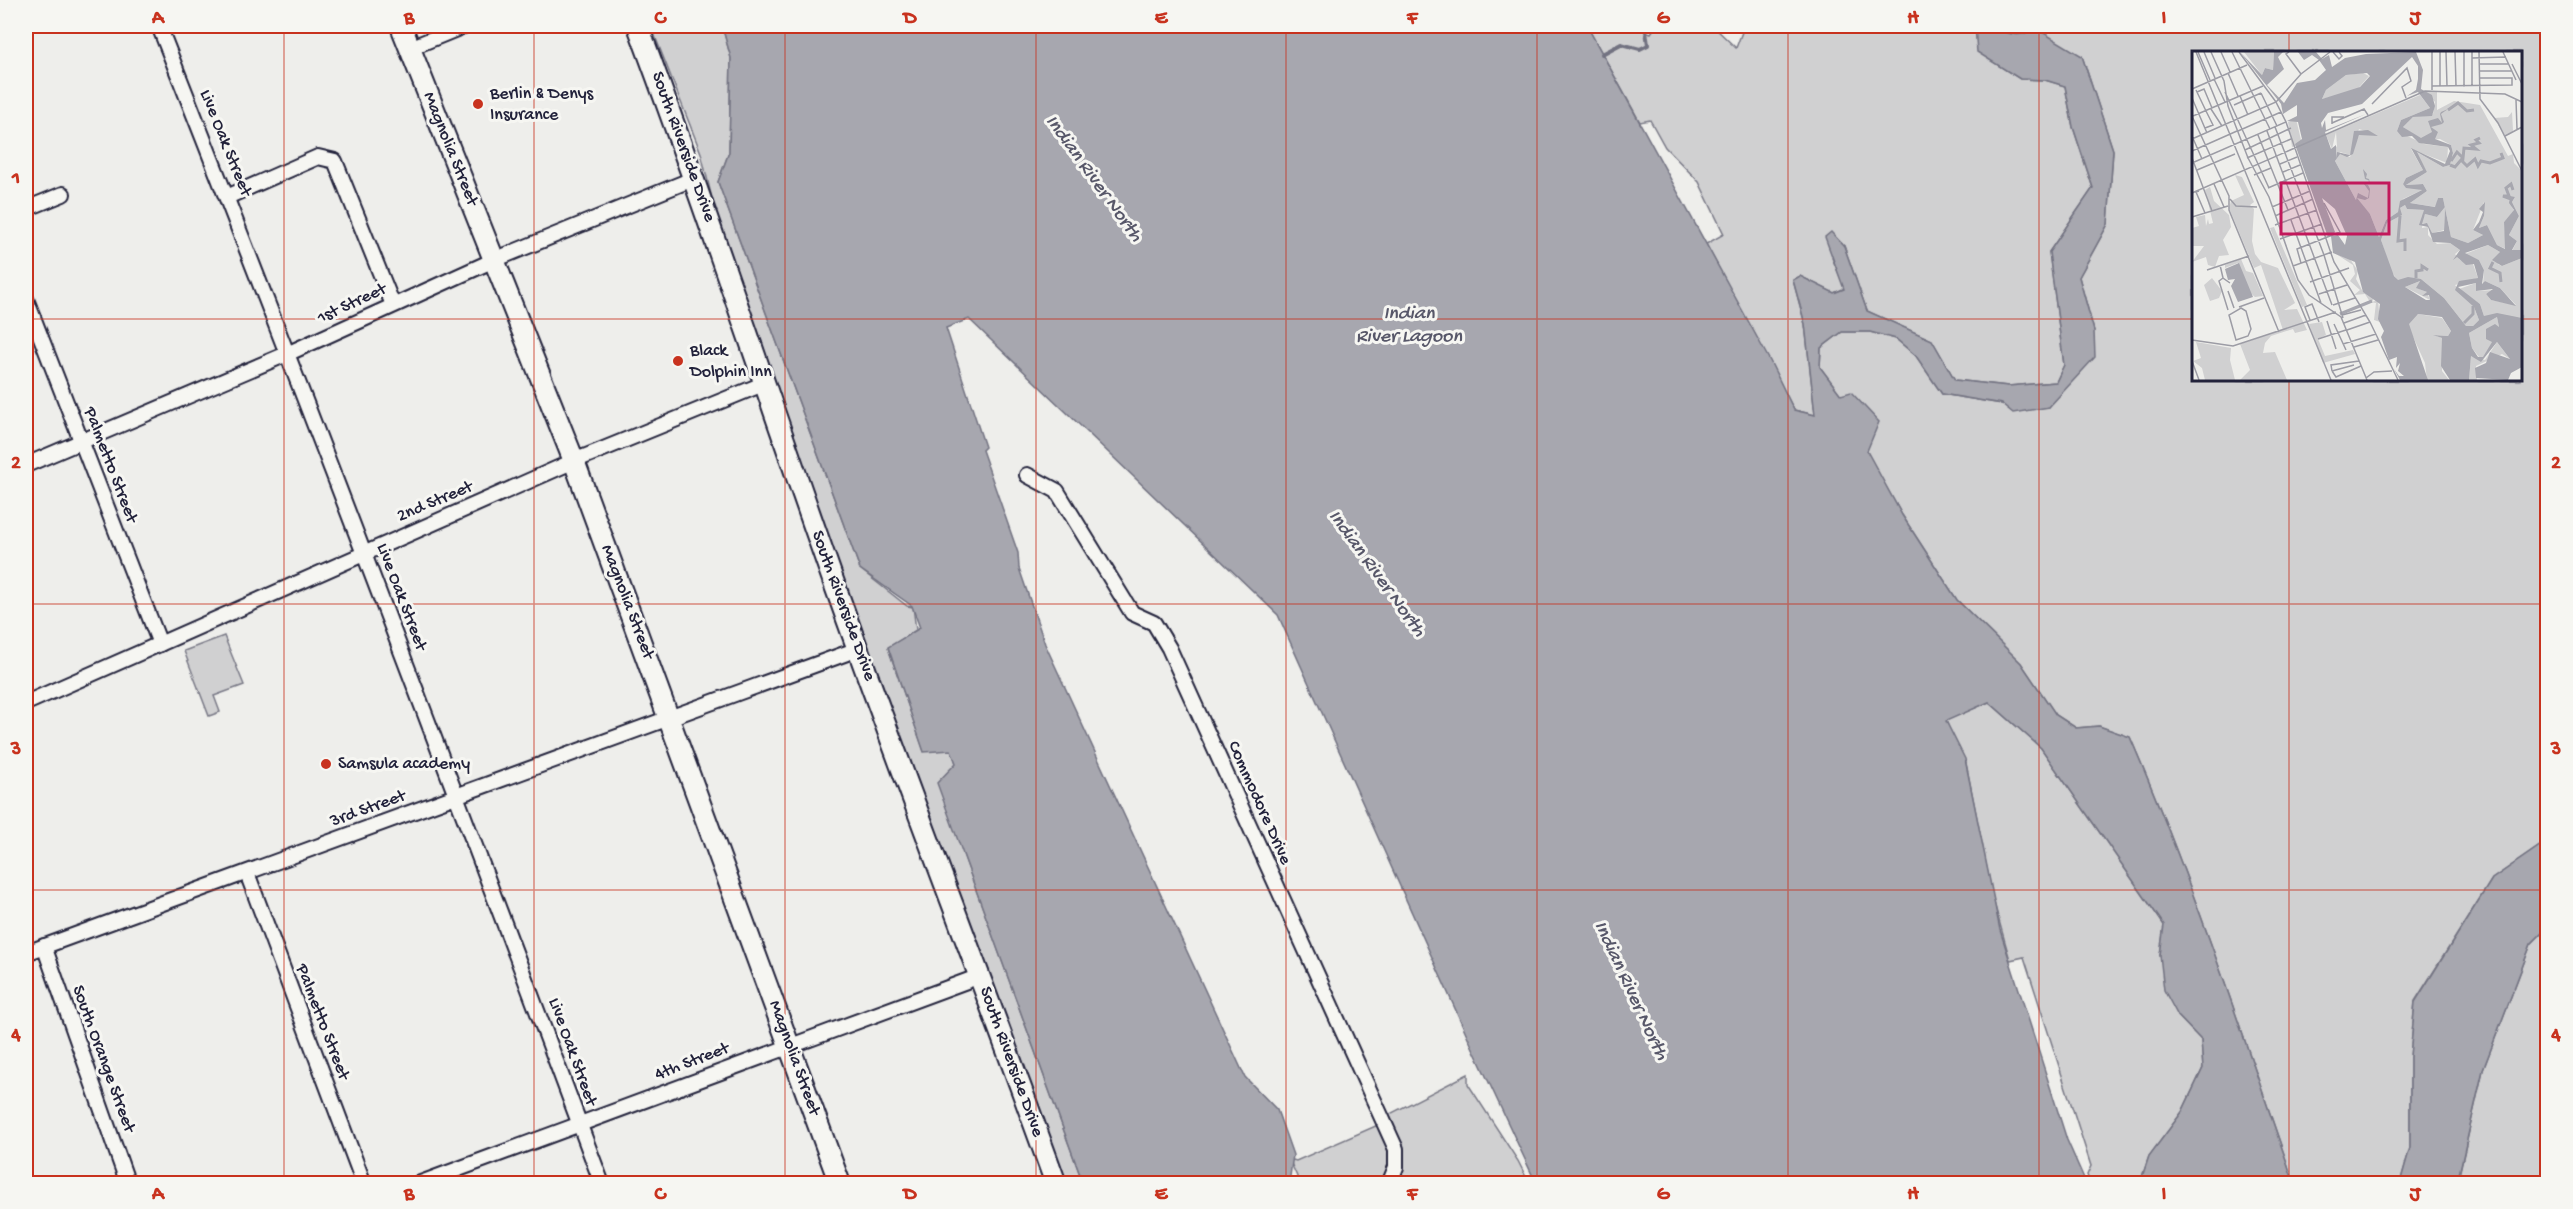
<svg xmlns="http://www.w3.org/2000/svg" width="2573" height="1209" font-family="'Gochi Hand',sans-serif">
	<rect width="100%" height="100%" fill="#eeeeeb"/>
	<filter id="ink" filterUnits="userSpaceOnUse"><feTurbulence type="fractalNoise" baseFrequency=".0167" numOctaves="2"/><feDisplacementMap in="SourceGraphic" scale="12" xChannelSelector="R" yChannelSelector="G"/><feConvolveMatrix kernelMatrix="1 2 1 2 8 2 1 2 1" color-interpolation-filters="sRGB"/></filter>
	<g filter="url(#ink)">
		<g fill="#d0d0d1" stroke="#797986" stroke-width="1.5" fill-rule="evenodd">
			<polygon points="651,26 722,26 731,58 729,152 718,182 860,569 907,606 913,607 916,630 888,648 924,751 951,749 956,763 963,854 1083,1183 1063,1183 729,268 701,153"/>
			<polygon points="1587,26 1643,26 1643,30 1651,33 1656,26 1713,26 1736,48 1742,32 1738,26 1975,26 1978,52 2020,79 2045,80 2065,86 2073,127 2093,188 2049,252 2064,365 2056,382 2008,386 1955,380 1932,340 1867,311 1844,246 1832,258 1845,288 1834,293 1800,276 1793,280 1805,324 1815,415 1794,410 1706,244 1724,234 1699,182 1665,147 1650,120 1640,122"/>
			<path d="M 1990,26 L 2547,26 L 2547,841 L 2492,879 L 2415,1001 L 2410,1057 L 2410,1148 L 2400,1183 L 2294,1183 C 2242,1034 2193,882 2130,737 L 2099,726 L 2076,728 L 2056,715 L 2021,663 L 1957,600 L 1902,515 L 1866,451 L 1841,395 L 1820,367 L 1821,348 L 1842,332 L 1870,332 L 1896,339 L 1916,356 L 1942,394 L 2002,404 L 2049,407 L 2094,331 L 2079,277 L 2108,224 L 2113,150 L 2082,56 L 2029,33 L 2020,36 L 1990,28 ZM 2194,52 L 2520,52 L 2520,380 L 2194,380 Z"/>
			<polygon points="224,636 244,685 214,696 220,712 209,716 184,651"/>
			<polygon points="1989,702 2041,748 2164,925 2160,955 2178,1016 2201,1040 2203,1068 2182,1112 2149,1156 2140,1183 2090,1183 2087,1175 2091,1166 2024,957 2010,960 1993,899 1966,763 1954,744 1946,720"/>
			<polygon points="2547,928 2547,1183 2457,1184 2483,1070 2531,944"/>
			<path d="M 1468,1074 L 1468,1084 L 1518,1161 L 1529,1183 L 1396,1183 C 1409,1155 1400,1141 1388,1115 Z"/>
			<path d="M 1378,1125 C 1389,1151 1394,1157 1381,1183 L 1300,1183 L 1289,1159 L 1296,1161 Z"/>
		</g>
		<g fill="#a7a7af" stroke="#727281" stroke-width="1.5">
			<path d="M 722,26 L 1587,26 L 1770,361 L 1794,410 L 1815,415 L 1805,324 L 1793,280 L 1800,276 L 1834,293 L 1844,289 L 1825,237 L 1831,232 L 1844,246 L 1867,311 L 1932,340 L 1955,380 L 2008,386 L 2056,382 L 2064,365 L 2049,252 L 2093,188 L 2073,127 L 2065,86 L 2045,80 L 2020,79 L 1977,52 L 1975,26 L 1990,26 L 1990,28 C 2006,32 2022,41 2034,27 L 2082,56 L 2113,150 L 2108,224 L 2079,277 L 2094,331 L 2095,357 L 2049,407 L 2013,413 L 2002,404 L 1942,394 L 1916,356 L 1896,339 L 1870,332 L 1842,332 L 1821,348 L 1820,367 L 1841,395 L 1851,392 L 1879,422 L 1867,451 L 1902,515 L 1957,600 L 2021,663 L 2056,715 L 2076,728 L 2099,726 L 2130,737 C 2193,882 2242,1034 2294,1183 L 2140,1183 L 2149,1156 L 2182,1112 L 2203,1068 L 2201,1040 L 2178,1016 L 2164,990 L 2160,955 L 2164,925 L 2041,748 L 1989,702 L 1946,721 L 1965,759 L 2000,930 L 2067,1140 L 2086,1183 L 1536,1183 L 1471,1044 L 1278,615 L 969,319 L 946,328 L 985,447 L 982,450 L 1018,553 L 1019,568 L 1045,644 L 1245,1077 L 1277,1110 L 1293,1155 L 1289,1183 L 1083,1183 L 937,783 L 956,763 L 951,750 L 924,752 L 888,647 L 920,628 L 912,606 L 860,569 L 718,182 L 729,152 L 731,58 Z"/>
			<polygon points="2547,841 2547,928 2531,944 2483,1070 2457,1183 2400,1183 2410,1148 2410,1057 2415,1002 2492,879"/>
		</g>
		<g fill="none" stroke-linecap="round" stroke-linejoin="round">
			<polyline stroke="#727281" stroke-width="4" points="1602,54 1621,44 1640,49 1648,45 1646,31"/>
			<g stroke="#22223b" stroke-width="18">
				<g id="street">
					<path d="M 159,26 C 311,410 457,796 602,1184"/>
					<polyline points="410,48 464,26"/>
					<polyline points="227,197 318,157 335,161 393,305"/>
					<polyline points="26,209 63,194"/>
					<polyline points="26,299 160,644"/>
					<polyline points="26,465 289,353 494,260 695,178"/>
					<polyline points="1027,475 1057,491 1132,613 1154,623 1169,648 1396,1149 1396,1167 1389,1184"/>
					<polyline points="26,703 574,461 763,384"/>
					<polyline points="247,873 364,1184"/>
					<polyline points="44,946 128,1184"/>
					<polyline points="26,953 858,649"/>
					<polyline points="418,1184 980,976"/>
				</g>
			</g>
			<g stroke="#22223b" stroke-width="24">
				<g id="secondary">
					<polyline points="401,26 574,461 840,1184"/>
					<path d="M 638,26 C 709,215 771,407 839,597 C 909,793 985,987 1056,1184"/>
				</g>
			</g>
			<use href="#street" stroke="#f6f6f2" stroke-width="14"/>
			<use href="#secondary" stroke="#f6f6f2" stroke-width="20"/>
		</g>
	</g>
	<path fill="none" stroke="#c8321e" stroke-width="1.5" stroke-opacity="0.55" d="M 284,26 L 284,1184M 534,26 L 534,1184M 785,26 L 785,1184M 1036,26 L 1036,1184M 1286,26 L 1286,1184M 1537,26 L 1537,1184M 1788,26 L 1788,1184M 2039,26 L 2039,1184M 2289,26 L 2289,52M 26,319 L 2194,319M 2520,319 L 2548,319M 2289,380 L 2289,1184M 26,604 L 2548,604M 26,890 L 2548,890"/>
	<g fill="#c8321e" stroke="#f6f6f2" stroke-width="2">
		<circle cx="478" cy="104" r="6"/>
		<circle cx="678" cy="361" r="6"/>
		<circle cx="326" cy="764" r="6"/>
	</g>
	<g text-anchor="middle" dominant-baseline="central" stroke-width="6" stroke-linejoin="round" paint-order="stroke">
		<g font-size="18" fill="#22223b" stroke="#f6f6f2" text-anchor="start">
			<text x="490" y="94">Berlin &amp; Denys<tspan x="490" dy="21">Insurance</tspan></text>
			<text x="690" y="351">Black<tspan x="690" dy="21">Dolphin Inn</tspan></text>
			<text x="338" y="764">Samsula academy</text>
		</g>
		<g font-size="18" fill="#22223b" stroke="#f6f6f2">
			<text transform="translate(225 143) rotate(68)">Live Oak Street</text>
			<text transform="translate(683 147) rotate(70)">South Riverside Drive</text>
			<text transform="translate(450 149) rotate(68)">Magnolia Street</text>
			<text transform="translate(352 304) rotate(-25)">1st Street</text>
			<text transform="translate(110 465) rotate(69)">Palmetto Street</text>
			<text transform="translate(435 502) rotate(-23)">2nd Street</text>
			<text transform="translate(401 597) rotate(69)">Live Oak Street</text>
			<text transform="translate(627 602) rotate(69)">Magnolia Street</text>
			<text transform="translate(843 606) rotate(70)">South Riverside Drive</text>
			<text transform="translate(1259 803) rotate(66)">Commodore Drive</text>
			<text transform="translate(368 809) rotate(-20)">3rd Street</text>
			<text transform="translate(322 1022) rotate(69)">Palmetto Street</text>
			<text transform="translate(572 1052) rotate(70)">Live Oak Street</text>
			<text transform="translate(794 1058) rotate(70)">Magnolia Street</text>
			<text transform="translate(103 1059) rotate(70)">South Orange Street</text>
			<text transform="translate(692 1062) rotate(-21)">4th Street</text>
			<text transform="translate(1011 1062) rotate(70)">South Riverside Drive</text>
		</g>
		<g font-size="20" font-style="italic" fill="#575769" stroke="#f6f6f2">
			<text transform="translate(1093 179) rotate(54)">Indian River North</text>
			<text x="1409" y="314">Indian<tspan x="1409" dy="23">River Lagoon</tspan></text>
			<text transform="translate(1376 574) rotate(54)">Indian River North</text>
			<text transform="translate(1630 991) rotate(65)">Indian River North</text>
		</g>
	</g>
	<g transform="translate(2192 51)">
		<rect width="330" height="330" fill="#eeeeeb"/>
		<path d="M 52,1 L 82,1 L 81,19 L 73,17 L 70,24 ZM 171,22 L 177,25 L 164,40 L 130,48 L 134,39 L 154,24 ZM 237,40 L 245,41 L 245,59 L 262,50 L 288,54 L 316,105 L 321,103 L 322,112 L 330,120 L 330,199 L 320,200 L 325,190 L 317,184 L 327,165 L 320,151 L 323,146 L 317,149 L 322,160 L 312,171 L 314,198 L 305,194 L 295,174 L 287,177 L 292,165 L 292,151 L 281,179 L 291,184 L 276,192 L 259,186 L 251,147 L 246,147 L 244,156 L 218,152 L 235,140 L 231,133 L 214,134 L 235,121 L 223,100 L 251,116 L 258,114 L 261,102 L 259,94 L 248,88 L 231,89 L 240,82 L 229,88 L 211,76 L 221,66 L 241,63 L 243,51 L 234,41 ZM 228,44 L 238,57 L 209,69 L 205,80 L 232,93 L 256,96 L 255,112 L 219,98 L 231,119 L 214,127 L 211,133 L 230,139 L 211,148 L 206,161 L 194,169 L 187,186 L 178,163 L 164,149 L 143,110 L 148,102 L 158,106 L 159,104 L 167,84 L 180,82 L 167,78 L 158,104 L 148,101 L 144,107 L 141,100 L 145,95 L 144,81 L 140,98 L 134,84 ZM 320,61 L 321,80 L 313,85 L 302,67 L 316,66 ZM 104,68 L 110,93 L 100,96 L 96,71 ZM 43,124 L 50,126 L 62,151 L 58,154 L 62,158 L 60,190 L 63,203 L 69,211 L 86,217 L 103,252 L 92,259 L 105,258 L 115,279 L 103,282 L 101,278 L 79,285 L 73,292 L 71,302 L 83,301 L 95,329 L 48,329 L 58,319 L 48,293 L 91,279 L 69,214 L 62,217 L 37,157 L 39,150 L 52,144 ZM 18,136 L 22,150 L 37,164 L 39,176 L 31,189 L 37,204 L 27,205 L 23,216 L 16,214 L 14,206 L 0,211 L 12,195 L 0,195 L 0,177 L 7,175 L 4,166 L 13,164 L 14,175 L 16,168 L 17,173 L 21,172 L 13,139 ZM 213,154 L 215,158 L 232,159 L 230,177 L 236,176 L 236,184 L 245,193 L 258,192 L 268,199 L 263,203 L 268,209 L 281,213 L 286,227 L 263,234 L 282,256 L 287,269 L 281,275 L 274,275 L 252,247 L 229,228 L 206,230 L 199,220 L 189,189 L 195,172 L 208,165 L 208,157 ZM 253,156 L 252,179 L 241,182 L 249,189 L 243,191 L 235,173 L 229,172 L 233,163 L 245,166 ZM 82,176 L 115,254 L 110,256 L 78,177 ZM 296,194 L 308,201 L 306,213 L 310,215 L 330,207 L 330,267 L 292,265 L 288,253 L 267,238 L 284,232 L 284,240 L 304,239 L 294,243 L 299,249 L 324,254 L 308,237 L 293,230 L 291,234 L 292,219 L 287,209 L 273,203 ZM 141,201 L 158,208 L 166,220 L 164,228 L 170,239 L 182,247 L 180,251 L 186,249 L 188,271 L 182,269 L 184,252 L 178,251 L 173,243 L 162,244 L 168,239 L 158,230 L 163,223 L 161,214 ZM 49,208 L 54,220 L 61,222 L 71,245 L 63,246 L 56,240 L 46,212 L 33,217 L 33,214 ZM 20,227 L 30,240 L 27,247 L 18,250 L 12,234 ZM 228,230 L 225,237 L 235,241 L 238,249 L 213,236 ZM 226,263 L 250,267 L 259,280 L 256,285 L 242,284 L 250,287 L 250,320 L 257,329 L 235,329 L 233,312 L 217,277 L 217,268 ZM 305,266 L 307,276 L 301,290 L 291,307 L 287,306 L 280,297 L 277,282 ZM 130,271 L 134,284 L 126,288 L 133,305 L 161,299 L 163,303 L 131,312 L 117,273 ZM 4,291 L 39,297 L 38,309 L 43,329 L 13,329 L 10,317 L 1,310 L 9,307 ZM 305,291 L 318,308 L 310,303 L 284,315 L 285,329 L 277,329 L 279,305 L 293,309 Z" fill="#d0d0d1"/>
		<path d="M 48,1 L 70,24 L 73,17 L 81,19 L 82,1 L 91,1 L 86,6 L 92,18 L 75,34 L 92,52 L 105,32 L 123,29 L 134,19 L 127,9 L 120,4 L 112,9 L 106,1 L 124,1 L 130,8 L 137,4 L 140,16 L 153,7 L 174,3 L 224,1 L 231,19 L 229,38 L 240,44 L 243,55 L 240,65 L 221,66 L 211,76 L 229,87 L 240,81 L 236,70 L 246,67 L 250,72 L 248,63 L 249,61 L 256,58 L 249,63 L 252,71 L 250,73 L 239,76 L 246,81 L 243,88 L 259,94 L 261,102 L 258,114 L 251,116 L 225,101 L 235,121 L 214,134 L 231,133 L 235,140 L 218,152 L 243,156 L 246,147 L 251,147 L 259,186 L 276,192 L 291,184 L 281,179 L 287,171 L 291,161 L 287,158 L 293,151 L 292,165 L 287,177 L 295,174 L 305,194 L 313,198 L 312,171 L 322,159 L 317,152 L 318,145 L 323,146 L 320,151 L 327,165 L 317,184 L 325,190 L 320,199 L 330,199 L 330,207 L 310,215 L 300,209 L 308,201 L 296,194 L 273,202 L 287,209 L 292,219 L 290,233 L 293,230 L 308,237 L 324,255 L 299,249 L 294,243 L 301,238 L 284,240 L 284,232 L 266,236 L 288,253 L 292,265 L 305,262 L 330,267 L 330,316 L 319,322 L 316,329 L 284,327 L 283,317 L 294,312 L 298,301 L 318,308 L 305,291 L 289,311 L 279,305 L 277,329 L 258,329 L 249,315 L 250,287 L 241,284 L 256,285 L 259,280 L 250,266 L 226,263 L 217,273 L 236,329 L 208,329 L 202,318 L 207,325 L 212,325 L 206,320 L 208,312 L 204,317 L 205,306 L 197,309 L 189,286 L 192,280 L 186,268 L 188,253 L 171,241 L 163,211 L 141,202 L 139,185 L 136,186 L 106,102 L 103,93 L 110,88 L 106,71 L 95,70 L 105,65 L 105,54 L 91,63 L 89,53 ZM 220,6 L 226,15 L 226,28 L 224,39 L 215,45 L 226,41 L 238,57 L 209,69 L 205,80 L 210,86 L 220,85 L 227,92 L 256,96 L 258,100 L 253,113 L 219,97 L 231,119 L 214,127 L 211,133 L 214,137 L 230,139 L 208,150 L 206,161 L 194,169 L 187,186 L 178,163 L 165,147 L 173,149 L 177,147 L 178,138 L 176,134 L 173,133 L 178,131 L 177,128 L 174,127 L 175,123 L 171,118 L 173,128 L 178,130 L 172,133 L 177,140 L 176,147 L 166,142 L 164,149 L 143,110 L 148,103 L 155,106 L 161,103 L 167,84 L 186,85 L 176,79 L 162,80 L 158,104 L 145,101 L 144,107 L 144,81 L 144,94 L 139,98 L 133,81 L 174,63 L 134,79 L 133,69 L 130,77 L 129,72 L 136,62 L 170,53 ZM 175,22 L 178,25 L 168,36 L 130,48 L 134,39 L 154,24 ZM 130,147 L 143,158 L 155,185 L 153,194 L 146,184 L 140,185 L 143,181 ZM 213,154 L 215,158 L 232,159 L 227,174 L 236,176 L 241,191 L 258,192 L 268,199 L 261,209 L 265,206 L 274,214 L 282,213 L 286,227 L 267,230 L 263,239 L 282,256 L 287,269 L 281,275 L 274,275 L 252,247 L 229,228 L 216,226 L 206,229 L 202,225 L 189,189 L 195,172 L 210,164 L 208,157 ZM 253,156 L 252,180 L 240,182 L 235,172 L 230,173 L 233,163 L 245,166 ZM 228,230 L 224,237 L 235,241 L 230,245 L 237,244 L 238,249 L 234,249 L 213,236 ZM 305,266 L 307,276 L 303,273 L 294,278 L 294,288 L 300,291 L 291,306 L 286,306 L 280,297 L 277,282 ZM 47,212 L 61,246 L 46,251 L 39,235 L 43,228 L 36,229 L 33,218 Z" fill="#a7a7af" fill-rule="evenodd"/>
		<path fill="none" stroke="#a7a7af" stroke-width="3" d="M 256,59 L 266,52 L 275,60 L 282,59M 259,110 L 265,101 L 271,107 L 272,97 L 284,98 L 279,94 L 287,92 L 284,89 L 288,87M 258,114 L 263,116 L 269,109 L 275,115 L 283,108 L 286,115 L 289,110 L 298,112 L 311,107 L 309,102M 319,148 L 311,145 L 317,145 L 314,137 L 319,133 L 321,139M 208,165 L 206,190 L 213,189 L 213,200M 301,211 L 298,217 L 308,222 L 309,231M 224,227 L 224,220 L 230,219 L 230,215 L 236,219M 148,263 L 180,250M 272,272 L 281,263 L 281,255"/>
		<path fill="none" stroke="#9c9ca5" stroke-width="1.5" d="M 4,1 L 139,329M 6,1 L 18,29M 12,1 L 23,27M 19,1 L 32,30 L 36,55 L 56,107 L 77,146 L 106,229 L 117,244 L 149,266 L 175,329M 29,1 L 38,21M 40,1 L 78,78M 97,1 L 94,3 L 109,23M 141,1 L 147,8 L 150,5 L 147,1M 240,1 L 240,39M 248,1 L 248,35M 254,1 L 255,35M 263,1 L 264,35M 272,1 L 272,36M 280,1 L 280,35M 287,1 L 288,48 L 306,72 L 330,120M 311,1 L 324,29M 280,7 L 314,6M 287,13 L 317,13M 320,13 L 330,33M 287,20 L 320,20M 36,22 L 46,45M 22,28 L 33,51M 240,35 L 320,34 L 320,27 L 287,27M 0,38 L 55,14M 4,39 L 14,60M 5,41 L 12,38 L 20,57M 33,41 L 77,137M 69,42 L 85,75M 48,45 L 56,64M 0,47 L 15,82M 324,49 L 325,78M 180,53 L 215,17 L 219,30 L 210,36 L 214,47M 42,54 L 69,42M 19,58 L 30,75M 0,65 L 37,145 L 37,159 L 87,281M 1,65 L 71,35M 94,71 L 142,211 L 178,271 L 206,329M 140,72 L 172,58 L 176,64M 140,73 L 140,66 L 152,66M 83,76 L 132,204 L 151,267M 13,77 L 21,74 L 14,60M 46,80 L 89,61M 75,80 L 140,254M 66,84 L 96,159M 0,85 L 10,108M 313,85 L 330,76M 0,88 L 84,51 L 47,1M 53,99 L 99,77M 0,100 L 45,80M 0,107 L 20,160M 55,107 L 99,88M 0,112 L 94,71 L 84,51 L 109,23 L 138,1M 88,113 L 105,106M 5,119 L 43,103M 91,121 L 108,114M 62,124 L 79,117M 22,133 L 32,156M 76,137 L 111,122M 7,140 L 4,141 L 13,162M 0,142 L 233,40 L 313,43 L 330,51M 38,148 L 44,155 L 65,156M 80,156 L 118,140M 83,165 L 121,148M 0,166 L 36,155M 99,169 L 129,252M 83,174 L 125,159M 88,188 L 130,173M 109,212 L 105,198 L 148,181 L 132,152M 28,214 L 31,227 L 38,232M 101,215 L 140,201M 15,219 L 57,205M 31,227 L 27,230 L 36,259M 118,231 L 157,217M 36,240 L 42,257M 127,243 L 155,234M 141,254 L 163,247M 47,256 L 72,247M 49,257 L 54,260 L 59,278 L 56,285 L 44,289 L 37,264 ZM 150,264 L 169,259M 118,269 L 113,256 L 120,253 L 127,271M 135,270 L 144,298M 152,272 L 174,264M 142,273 L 154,299M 155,279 L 178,271M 126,288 L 154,279M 0,289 L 41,295 L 144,261M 151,293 L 184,283M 162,296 L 186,289M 0,310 L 7,329M 140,320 L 139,314 L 167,310M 140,320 L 144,326 L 169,315M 140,320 L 162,314M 174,327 L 182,321 L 200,320"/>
		<path fill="#c2185b" fill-opacity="0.15" stroke="#c2185b" stroke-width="3" d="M 89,132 L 197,132 L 197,183 L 89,183 Z"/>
		<rect width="330" height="330" fill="none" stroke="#22223b" stroke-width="3"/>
	</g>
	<rect width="2573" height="1209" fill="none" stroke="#f6f6f2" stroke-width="66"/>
	<rect x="33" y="33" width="2507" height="1143" fill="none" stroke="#c8321e" stroke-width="2"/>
	<g font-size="20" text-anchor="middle" font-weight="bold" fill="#c8321e">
		<text x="158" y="23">A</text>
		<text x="409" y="23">B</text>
		<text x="660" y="23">C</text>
		<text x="910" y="23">D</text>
		<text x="1161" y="23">E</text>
		<text x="1412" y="23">F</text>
		<text x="1663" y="23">G</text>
		<text x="1913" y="23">H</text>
		<text x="2164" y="23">I</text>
		<text x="2415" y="23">J</text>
		<text x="16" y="183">1</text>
		<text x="2556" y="183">1</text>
		<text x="16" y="468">2</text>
		<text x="2556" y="468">2</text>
		<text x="16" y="754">3</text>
		<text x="2556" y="754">3</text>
		<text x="16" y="1040">4</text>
		<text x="2556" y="1040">4</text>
		<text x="158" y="1199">A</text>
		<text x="409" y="1199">B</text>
		<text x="660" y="1199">C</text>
		<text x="910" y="1199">D</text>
		<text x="1161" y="1199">E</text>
		<text x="1412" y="1199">F</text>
		<text x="1663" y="1199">G</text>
		<text x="1913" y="1199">H</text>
		<text x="2164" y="1199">I</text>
		<text x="2415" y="1199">J</text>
	</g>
</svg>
